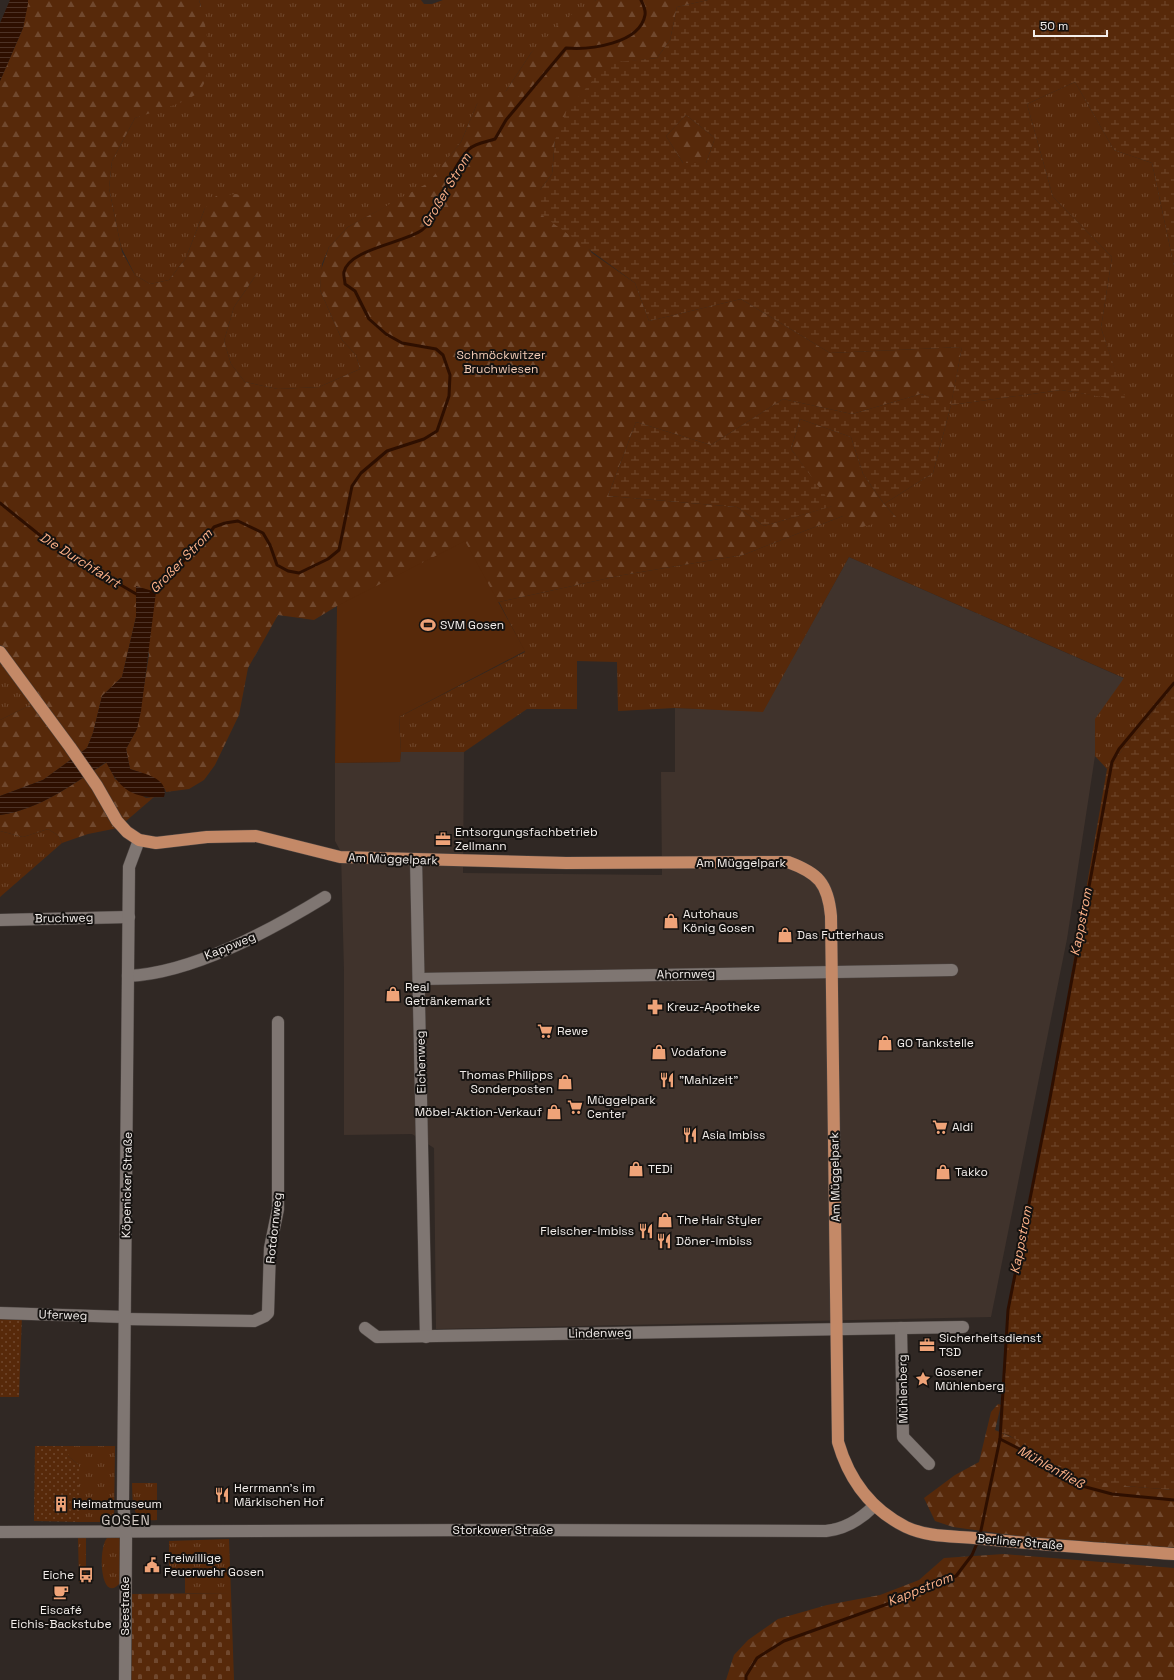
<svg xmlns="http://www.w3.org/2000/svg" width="1174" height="1680" font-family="'Space Grotesk',sans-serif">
	<defs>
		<pattern id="grass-tufts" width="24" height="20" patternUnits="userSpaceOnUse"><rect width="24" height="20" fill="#57290a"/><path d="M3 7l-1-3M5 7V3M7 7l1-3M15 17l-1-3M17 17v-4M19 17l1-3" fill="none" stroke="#70482e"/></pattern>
		<pattern id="forest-firs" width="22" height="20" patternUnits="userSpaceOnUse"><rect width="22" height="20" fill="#57290a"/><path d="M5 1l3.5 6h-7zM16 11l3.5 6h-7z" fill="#70482e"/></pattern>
		<pattern id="wetland-marsh" width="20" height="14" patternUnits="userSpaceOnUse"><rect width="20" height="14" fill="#57290a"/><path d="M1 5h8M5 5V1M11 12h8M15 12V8" fill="none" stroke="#70482e"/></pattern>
		<pattern id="cemetery-stones" width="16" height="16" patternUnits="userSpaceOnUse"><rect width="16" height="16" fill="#57290a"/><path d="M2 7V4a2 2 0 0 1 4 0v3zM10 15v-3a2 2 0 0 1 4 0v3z" fill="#70482e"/></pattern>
		<pattern id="garden-dots" width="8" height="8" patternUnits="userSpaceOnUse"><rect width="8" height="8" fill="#57290a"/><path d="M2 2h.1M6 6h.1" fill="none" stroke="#70482e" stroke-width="1.8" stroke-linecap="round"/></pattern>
		<pattern id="water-rules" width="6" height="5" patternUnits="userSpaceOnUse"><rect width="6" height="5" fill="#2e0f00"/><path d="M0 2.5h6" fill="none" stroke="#4d3225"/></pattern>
	</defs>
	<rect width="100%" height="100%" fill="#302824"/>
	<polygon fill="#40332c" points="849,557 1137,684 1095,756 1067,939 991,1317 436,1329 434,1148 412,1134 344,1135 344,971 341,852 335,841 335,763 400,762 401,752 464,752 463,873 662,875 661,772 675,772 675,708 763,711"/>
	<g fill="url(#grass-tufts)">
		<polygon points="199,0 421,0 424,4 432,4 443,0 596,0 531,53 506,91 477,104 461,142 428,184 348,227 329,247 322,264 320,290 342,340 356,355 360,369 319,387 278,389 245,382 231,364 224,341 234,307 256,275 205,208 186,258 169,280 150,284 135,275 121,247 109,188 112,161 135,118 196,94 201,6"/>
		<polygon points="1075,82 1114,150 1152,163 1174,266 1174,686 1107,769 1095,756 1095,719 1124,678 849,557 763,712 675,708 618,711 617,662 577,661 577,709 527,709 464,752 401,752 399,717 525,652 499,602 623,575 743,555 843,516 896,517 884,504 933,473 951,405 1061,390 1125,400 1101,328 1112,257 1053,197 1027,104"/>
		<polygon points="0,664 20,670 41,700 0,720"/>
		<polygon points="48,829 59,836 62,843 0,897 0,831 23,837"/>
		<polygon points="68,1446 115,1446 114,1522 79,1522 79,1465 68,1456"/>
		<path d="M 132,1483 L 157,1483 L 157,1520 C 130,1523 133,1503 132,1483 Z"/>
		<path d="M 117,1536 L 121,1540 L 121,1582 C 100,1608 97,1546 108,1537 Z"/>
		<polygon points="86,1537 86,1582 79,1582 78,1538"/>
		<polygon points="229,1539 231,1593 185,1593 185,1569 169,1569 169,1541"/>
	</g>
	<g fill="url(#forest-firs)">
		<path d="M 28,0 L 199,0 C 206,22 218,79 195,95 C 180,105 153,112 135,118 L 112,161 L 109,188 L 122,252 L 135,275 L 150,284 L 169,280 L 186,258 L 205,208 L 216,196 L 236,194 L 253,199 L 264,217 L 266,246 L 256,275 L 234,307 L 224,341 L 231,364 L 245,382 L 278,389 L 319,387 L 360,369 L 356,355 L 342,340 L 320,290 L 321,270 L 329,247 L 348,227 L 428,183 L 461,142 L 477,104 L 487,94 L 506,91 L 531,53 L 564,19 L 596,0 L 708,0 L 677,7 L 670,40 L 657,58 L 607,64 L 555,140 L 552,174 L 540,190 L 592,253 L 635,283 L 649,321 L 741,299 L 830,353 L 962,347 L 951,405 L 921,394 L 852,414 L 783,399 L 711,445 L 636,422 L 608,496 L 737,507 L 764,526 L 832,506 L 791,449 L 800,419 L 851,437 L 863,474 L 884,504 L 896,517 L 856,529 L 843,516 L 743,555 L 623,575 L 499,602 L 337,606 L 314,620 L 278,615 L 248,668 L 239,715 L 215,765 L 204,780 L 189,789 L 166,792 L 165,789 L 142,773 L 130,769 L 126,749 L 137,729 L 149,655 L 136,587 L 136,617 L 122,677 L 102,696 L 93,733 L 87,748 L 43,780 L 0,796 L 0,720 L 41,700 L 20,670 L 0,664 L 0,81 L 23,28 Z"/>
		<polygon points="686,115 715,138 706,163 683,163 666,136"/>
		<path d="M 107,762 L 115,779 L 146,798 L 154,797 L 118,828 L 88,834 L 62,843 L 59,836 L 48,829 L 23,837 L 0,831 L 0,815 C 41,809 73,784 107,762 Z"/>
		<polygon points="998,1404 1001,1405 995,1430 1125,1486 1174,1490 1174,1548 1026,1537 953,1527 935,1521 924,1498 955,1475 979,1462 991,1412"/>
		<polygon points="1004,1554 1174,1568 1174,1680 726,1680 734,1655 748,1640 778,1619 827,1605 880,1595 919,1580 944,1558"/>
	</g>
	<g fill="url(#wetland-marsh)" fill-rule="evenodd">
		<path d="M 708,0 L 1174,0 L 1174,266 L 1152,163 L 1114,150 L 1075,82 L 1027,104 L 1053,197 L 1112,257 L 1101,328 L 1126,401 L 1061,390 L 951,405 L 933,473 L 884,504 L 863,474 L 851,437 L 800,419 L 791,449 L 833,506 L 764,526 L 737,507 L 608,496 L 636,422 L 711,445 L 783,399 L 852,414 L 921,394 L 951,404 L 962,347 L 830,353 L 741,299 L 649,321 L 635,283 L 539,213 L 540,190 L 552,174 L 555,140 L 566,112 L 607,63 L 657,58 L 670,40 L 677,7 ZM 686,115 L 715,138 L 706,163 L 683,163 L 666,136 Z"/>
		<polygon points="1174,686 1174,1490 1125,1486 1082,1479 1010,1436 1000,1432 1008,1310 1050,1098 1107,769"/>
	</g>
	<polygon fill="url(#cemetery-stones)" points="231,1593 234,1680 131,1680 132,1594"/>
	<polygon fill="#57290a" points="465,541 525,651 399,717 401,752 400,762 335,763 337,606"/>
	<g fill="url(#garden-dots)">
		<polygon points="0,1314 22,1315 19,1397 0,1397"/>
		<polygon points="35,1446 68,1446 68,1456 79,1465 79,1522 34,1521"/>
	</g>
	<g fill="url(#water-rules)">
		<polygon points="10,0 28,0 28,4 23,28 0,81 0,23"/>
		<path d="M 136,586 L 156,592 L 141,711 L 137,729 L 126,749 L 130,769 C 142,773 170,778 164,797 C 133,799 120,790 106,762 C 73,784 41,809 0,815 L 0,796 L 43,780 L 87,748 L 93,733 L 102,696 L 122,677 L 136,617 Z"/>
	</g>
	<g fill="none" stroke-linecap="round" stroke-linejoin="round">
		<g stroke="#2e0f00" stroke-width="3">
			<polyline points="0,503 52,545 138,595"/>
			<path d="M 151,593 L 203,542 L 214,527 L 225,523 L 238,521 L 263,533 L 270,545 L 277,565 L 288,571 L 299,573 L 328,559 L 339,550 L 352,486 L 361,473 L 387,451 L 424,439 L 437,431 L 449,396 L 450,375 L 443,355 L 436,349 L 402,343 L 386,334 L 369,319 L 355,291 L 345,284 C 345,280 343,275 344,272 C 349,249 404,243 422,230 C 430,225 434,213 438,205 C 446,187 455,164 469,149 C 476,143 486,142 495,139 L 506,120 L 566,48 C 589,50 640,44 645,15 C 646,10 643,4 641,0"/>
			<polyline points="1000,1439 1049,1464 1082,1486 1112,1494 1174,1500"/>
			<polyline points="980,1535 1000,1439 1008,1310 1050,1098 1112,762 1119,749 1174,683"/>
			<polyline points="746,1680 746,1676 757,1658 784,1641 907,1597 956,1576 972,1555 978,1541"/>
		</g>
		<g stroke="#4d4643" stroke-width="13">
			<g id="minor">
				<polyline points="416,859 426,1337"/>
				<polyline points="0,920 129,917"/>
				<path d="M 128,976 C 193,973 271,930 325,897"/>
				<polyline points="419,979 952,970"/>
				<polyline points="0,1313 125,1317"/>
				<polyline points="125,1319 254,1321 265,1316 268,1313 270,1248 278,1209 278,1022"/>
				<polyline points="365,1328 377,1337 963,1327"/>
				<polyline points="901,1328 903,1437 929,1464"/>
				<path d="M 0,1532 L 477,1530 L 826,1531 C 845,1529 861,1519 874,1506"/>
				<polyline points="125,1680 126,1538 123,1500 129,867 139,840"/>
			</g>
		</g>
		<g stroke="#4d4643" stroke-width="13">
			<path id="major" d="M 0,652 L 70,747 L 97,786 L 117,821 L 127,832 L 139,840 L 156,843 L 207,837 L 256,836 L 340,857 L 566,863 L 788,862 C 818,873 828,883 831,916 L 838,1442 C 849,1480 870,1509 906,1527 C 927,1537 951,1536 974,1538 C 1040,1545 1107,1549 1174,1554"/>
		</g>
		<use href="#minor" stroke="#7f7672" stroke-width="12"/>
		<use href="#major" stroke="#c48967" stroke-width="12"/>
	</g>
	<defs>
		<g id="stadium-bare" transform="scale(1.2)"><path d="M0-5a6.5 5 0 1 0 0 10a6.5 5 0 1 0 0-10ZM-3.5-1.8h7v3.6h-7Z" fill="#efa378" stroke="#151210" stroke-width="2.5" paint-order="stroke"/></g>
		<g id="office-bare" transform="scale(1.2)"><path d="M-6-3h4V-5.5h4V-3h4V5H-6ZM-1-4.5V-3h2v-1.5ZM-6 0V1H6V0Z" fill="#efa378" stroke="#151210" stroke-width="2.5" paint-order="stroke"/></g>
		<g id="shop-bare" transform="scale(1.2)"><path d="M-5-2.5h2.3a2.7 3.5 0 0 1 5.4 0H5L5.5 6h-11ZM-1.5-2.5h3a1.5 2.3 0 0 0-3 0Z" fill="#efa378" stroke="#151210" stroke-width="2.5" paint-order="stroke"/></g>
		<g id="pharmacy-bare" transform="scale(1.2)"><path d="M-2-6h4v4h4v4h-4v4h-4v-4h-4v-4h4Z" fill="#efa378" stroke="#151210" stroke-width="2.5" paint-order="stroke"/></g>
		<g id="supermarket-bare" transform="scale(1.2)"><path d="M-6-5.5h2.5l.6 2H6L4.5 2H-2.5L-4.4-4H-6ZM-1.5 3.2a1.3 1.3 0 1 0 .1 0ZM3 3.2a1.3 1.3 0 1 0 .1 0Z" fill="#efa378" stroke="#151210" stroke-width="2.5" paint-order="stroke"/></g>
		<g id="restaurant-bare" transform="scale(1.2)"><path d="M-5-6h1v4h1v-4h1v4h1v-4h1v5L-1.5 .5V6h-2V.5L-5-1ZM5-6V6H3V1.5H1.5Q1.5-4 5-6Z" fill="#efa378" stroke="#151210" stroke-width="2.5" paint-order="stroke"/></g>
		<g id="sight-bare" transform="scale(1.2)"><path d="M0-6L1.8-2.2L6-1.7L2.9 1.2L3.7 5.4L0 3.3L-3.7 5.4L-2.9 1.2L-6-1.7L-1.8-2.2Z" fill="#efa378" stroke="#151210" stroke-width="2.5" paint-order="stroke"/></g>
		<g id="building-bare" transform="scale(1.2)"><path d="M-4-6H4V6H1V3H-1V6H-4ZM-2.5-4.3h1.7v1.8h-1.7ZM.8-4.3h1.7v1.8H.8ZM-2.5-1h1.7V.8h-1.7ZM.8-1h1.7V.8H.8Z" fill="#efa378" stroke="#151210" stroke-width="2.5" paint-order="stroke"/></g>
		<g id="civic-bare" transform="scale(1.2)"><path d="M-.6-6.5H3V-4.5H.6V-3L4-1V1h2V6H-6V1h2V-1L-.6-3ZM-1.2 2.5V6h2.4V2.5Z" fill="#efa378" stroke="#151210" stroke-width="2.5" paint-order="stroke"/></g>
		<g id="bus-bare" transform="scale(1.2)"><path d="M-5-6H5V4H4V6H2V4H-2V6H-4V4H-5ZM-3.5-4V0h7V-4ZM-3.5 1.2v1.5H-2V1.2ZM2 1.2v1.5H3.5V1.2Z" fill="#efa378" stroke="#151210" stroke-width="2.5" paint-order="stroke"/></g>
		<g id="cafe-bare" transform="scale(1.2)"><path d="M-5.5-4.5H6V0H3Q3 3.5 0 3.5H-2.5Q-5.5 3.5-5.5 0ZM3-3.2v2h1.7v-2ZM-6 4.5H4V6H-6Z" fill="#efa378" stroke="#151210" stroke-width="2.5" paint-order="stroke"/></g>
	</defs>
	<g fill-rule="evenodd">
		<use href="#stadium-bare" x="428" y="625"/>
		<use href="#office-bare" x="443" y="839"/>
		<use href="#shop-bare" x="671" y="921"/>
		<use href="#shop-bare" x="785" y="935"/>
		<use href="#shop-bare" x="393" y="994"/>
		<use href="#pharmacy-bare" x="655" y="1007"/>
		<use href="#supermarket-bare" x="545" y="1031"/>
		<use href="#shop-bare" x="885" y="1043"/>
		<use href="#shop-bare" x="659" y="1052"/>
		<use href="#restaurant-bare" x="667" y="1080"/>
		<use href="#shop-bare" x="565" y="1082"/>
		<use href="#supermarket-bare" x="575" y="1107"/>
		<use href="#shop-bare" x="554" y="1112"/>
		<use href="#supermarket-bare" x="940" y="1127"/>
		<use href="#restaurant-bare" x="690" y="1135"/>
		<use href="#shop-bare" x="636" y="1169"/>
		<use href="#shop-bare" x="943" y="1172"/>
		<use href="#shop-bare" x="665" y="1220"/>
		<use href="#restaurant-bare" x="646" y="1231"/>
		<use href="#restaurant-bare" x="664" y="1241"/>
		<use href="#office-bare" x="927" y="1345"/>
		<use href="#sight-bare" x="923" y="1379"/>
		<use href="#restaurant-bare" x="222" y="1495"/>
		<use href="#building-bare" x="61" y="1504"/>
		<use href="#civic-bare" x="152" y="1565"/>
		<use href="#bus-bare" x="86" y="1575"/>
		<use href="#cafe-bare" x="61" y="1592"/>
	</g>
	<g text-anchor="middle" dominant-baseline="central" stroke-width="4" stroke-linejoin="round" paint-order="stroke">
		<g font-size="12" fill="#f2cbb6" stroke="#151210">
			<text x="501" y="355">Schmöckwitzer<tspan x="501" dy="14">Bruchwiesen</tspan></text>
		</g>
		<g font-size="12" fill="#f3eeeb" stroke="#151210" text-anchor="start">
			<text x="440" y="625">SVM Gosen</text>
			<text x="455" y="832">Entsorgungsfachbetrieb<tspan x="455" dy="14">Zellmann</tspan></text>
			<text x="683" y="914">Autohaus<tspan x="683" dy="14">König Gosen</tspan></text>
			<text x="797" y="935">Das Futterhaus</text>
			<text x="405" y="987">Real<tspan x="405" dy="14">Getränkemarkt</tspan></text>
			<text x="667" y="1007">Kreuz-Apotheke</text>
			<text x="557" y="1031">Rewe</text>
			<text x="897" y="1043">GO Tankstelle</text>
			<text x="671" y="1052">Vodafone</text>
			<text x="553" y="1075" text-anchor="end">Thomas Philipps<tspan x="553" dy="14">Sonderposten</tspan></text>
			<text x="679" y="1080">"Mahlzeit"</text>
			<text x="587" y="1100">Müggelpark<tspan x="587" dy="14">Center</tspan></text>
			<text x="542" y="1112" text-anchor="end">Möbel-Aktion-Verkauf</text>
			<text x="952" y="1127">Aldi</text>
			<text x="702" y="1135">Asia Imbiss</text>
			<text x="648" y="1169">TEDi</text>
			<text x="955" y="1172">Takko</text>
			<text x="677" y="1220">The Hair Styler</text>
			<text x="634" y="1231" text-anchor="end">Fleischer-Imbiss</text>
			<text x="676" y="1241">Döner-Imbiss</text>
			<text x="939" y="1338">Sicherheitsdienst<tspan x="939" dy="14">TSD</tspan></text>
			<text x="935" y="1372">Gosener<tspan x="935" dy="14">Mühlenberg</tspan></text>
			<text x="234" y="1488">Herrmann's im<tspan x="234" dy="14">Märkischen Hof</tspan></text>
			<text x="73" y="1504">Heimatmuseum</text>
			<text x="164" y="1558">Freiwillige<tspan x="164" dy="14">Feuerwehr Gosen</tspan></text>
			<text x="74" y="1575" text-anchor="end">Eiche</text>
			<text x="61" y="1610" text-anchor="middle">Eiscafé<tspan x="61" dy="14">Eichis-Backstube</tspan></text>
		</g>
		<g font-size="12" fill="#f3eeeb" stroke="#151210">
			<text transform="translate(393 859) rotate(2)">Am Müggelpark</text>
			<text x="741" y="863">Am Müggelpark</text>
			<text transform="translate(64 918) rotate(-1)">Bruchweg</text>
			<text transform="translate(230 946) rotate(-22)">Kappweg</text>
			<text transform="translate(686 974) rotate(-1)">Ahornweg</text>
			<text transform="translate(421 1062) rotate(-91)">Eichenweg</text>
			<text transform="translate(835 1177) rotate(-91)">Am Müggelpark</text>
			<text transform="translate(127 1185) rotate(-89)">Köpenicker Straße</text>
			<text transform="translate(274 1228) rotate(-84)">Rotdornweg</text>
			<text transform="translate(63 1315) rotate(2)">Uferweg</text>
			<text transform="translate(600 1333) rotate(-1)">Lindenweg</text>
			<text transform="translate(903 1389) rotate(-91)">Mühlenberg</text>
			<text x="503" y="1530">Storkower Straße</text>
			<text transform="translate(1020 1542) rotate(5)">Berliner Straße</text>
			<text transform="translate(125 1606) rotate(-90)">Seestraße</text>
		</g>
		<g font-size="13" font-style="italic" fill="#ffb38a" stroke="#151210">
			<text transform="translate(446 190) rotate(-59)">Großer Strom</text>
			<text transform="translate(80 560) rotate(32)">Die Durchfahrt</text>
			<text transform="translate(181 561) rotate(-46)">Großer Strom</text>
			<text transform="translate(1081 922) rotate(-79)">Kappstrom</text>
			<text transform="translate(1021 1240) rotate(-79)">Kappstrom</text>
			<text transform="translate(1051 1467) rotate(29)">Mühlenfließ</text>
			<text transform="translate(920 1589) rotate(-22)">Kappstrom</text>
		</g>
		<g font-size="14" letter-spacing="1" fill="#d2c9c3" stroke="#151210">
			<text x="126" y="1520">GOSEN</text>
		</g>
	</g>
	<path d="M1034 30v6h73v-6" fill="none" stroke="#f3eeeb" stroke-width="2"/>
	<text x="1040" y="30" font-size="12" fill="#f3eeeb" stroke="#151210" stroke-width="3" paint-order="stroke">50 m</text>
</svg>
